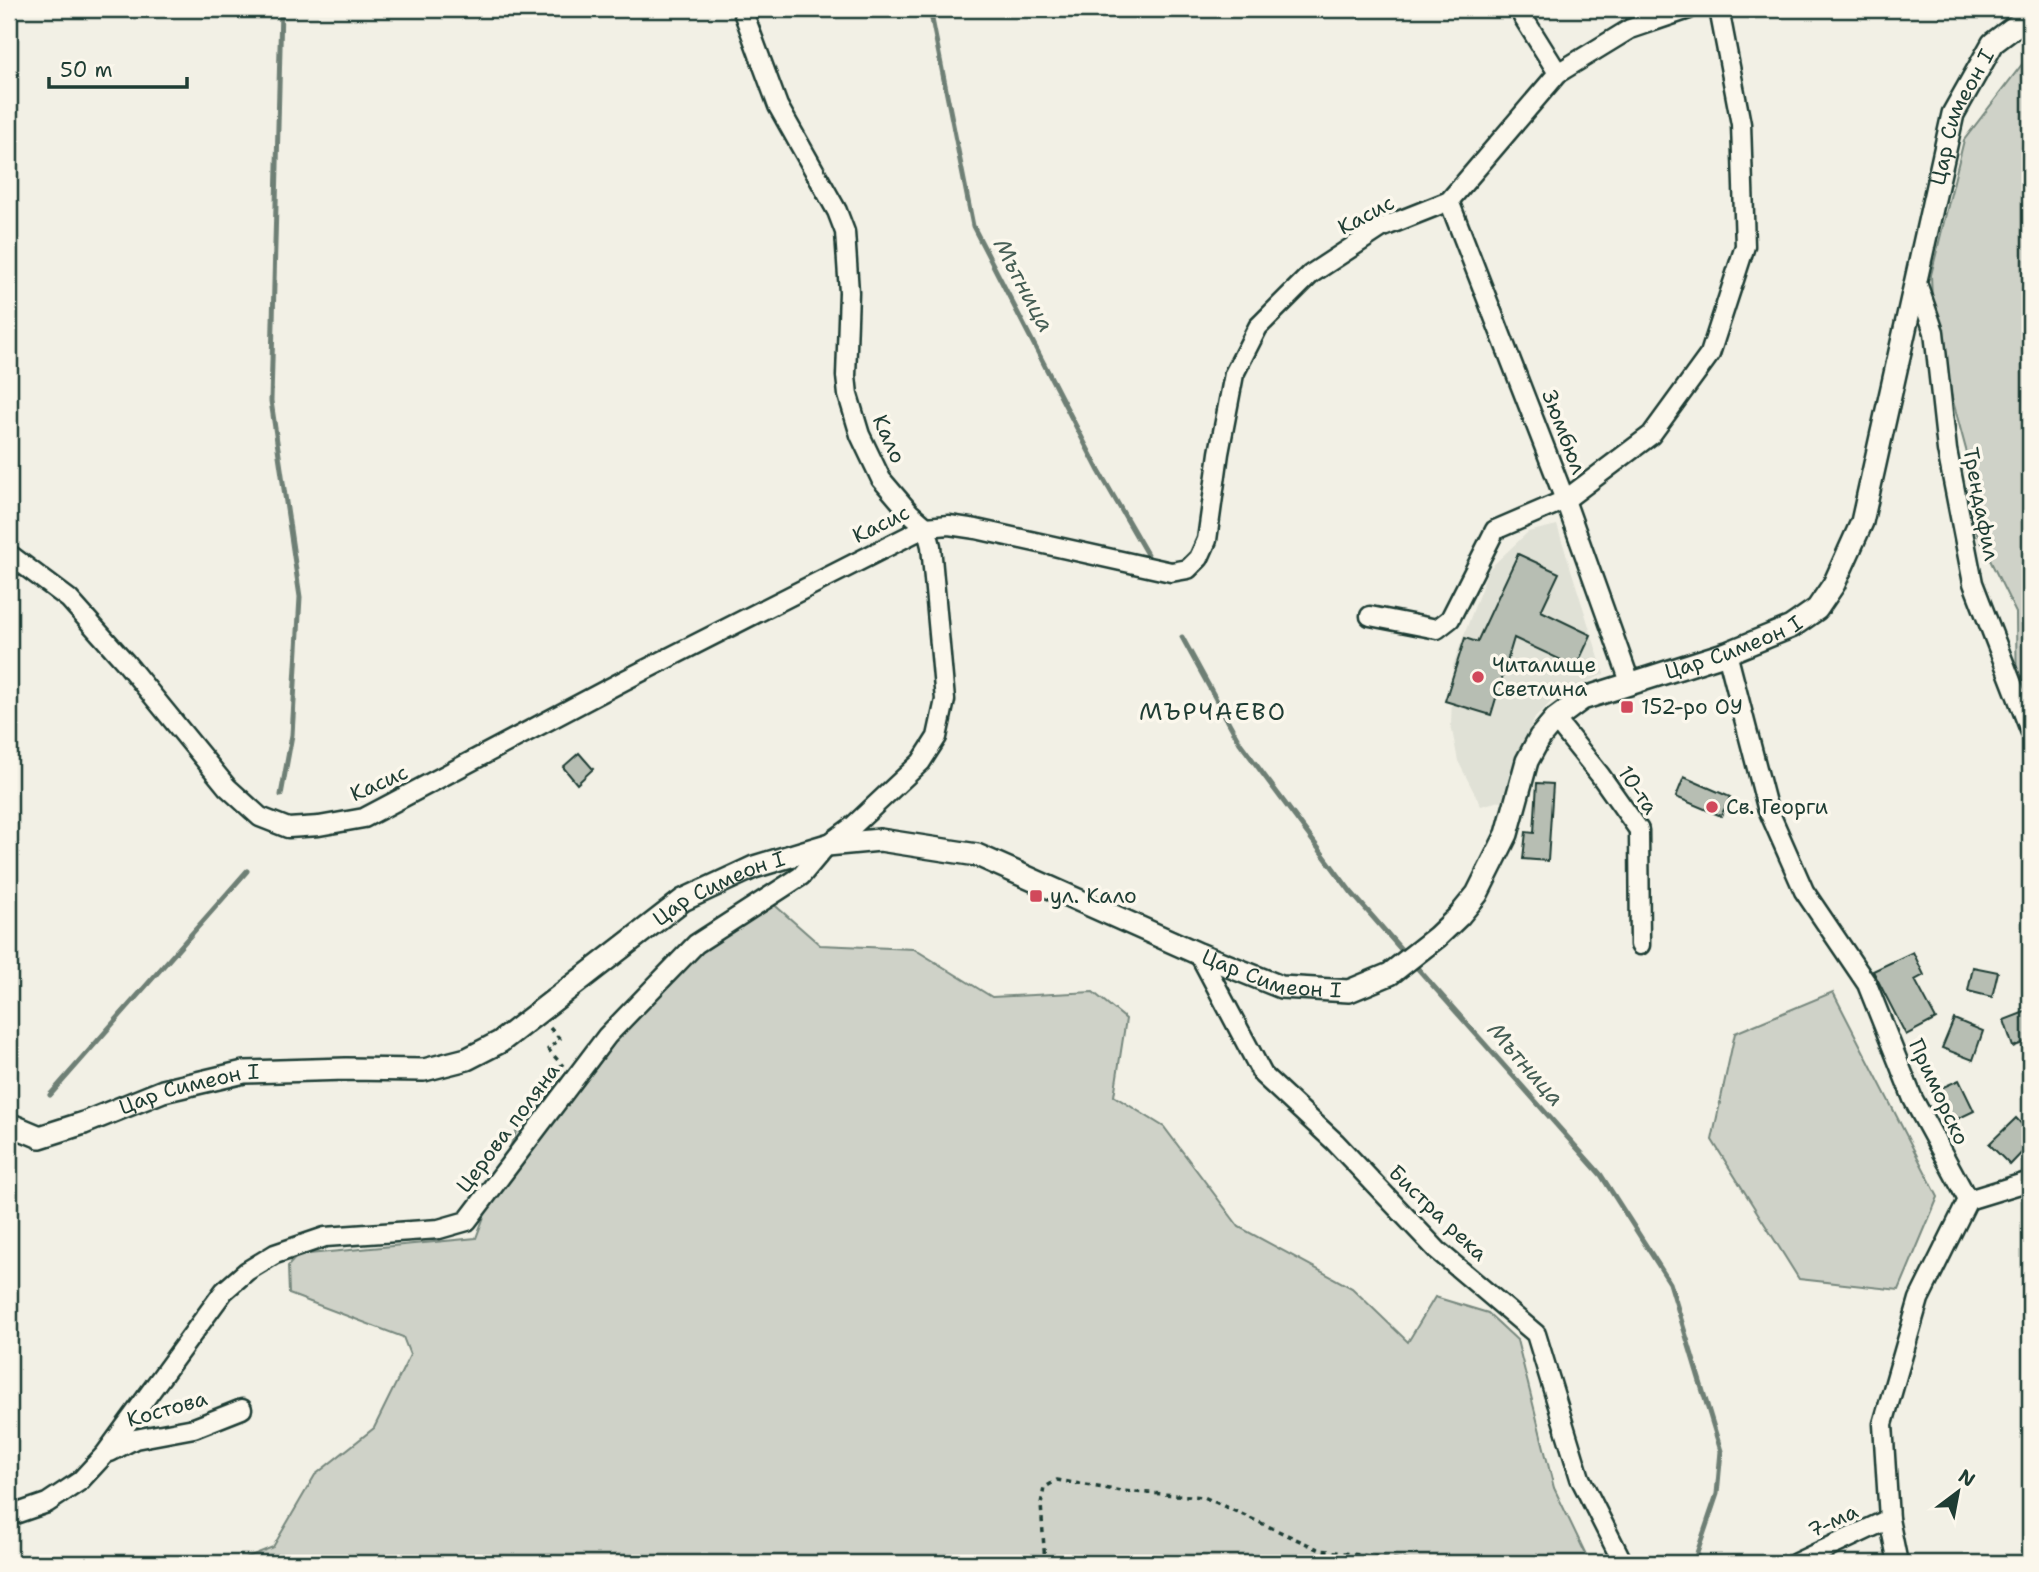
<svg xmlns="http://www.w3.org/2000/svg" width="2039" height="1572" font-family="'Shantell Sans',sans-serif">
	<rect width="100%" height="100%" fill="#f2f0e5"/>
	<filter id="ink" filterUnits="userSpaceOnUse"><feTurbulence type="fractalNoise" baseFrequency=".0143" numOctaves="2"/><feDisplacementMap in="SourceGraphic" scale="14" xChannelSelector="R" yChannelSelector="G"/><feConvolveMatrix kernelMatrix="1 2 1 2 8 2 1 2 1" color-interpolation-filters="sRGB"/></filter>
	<g filter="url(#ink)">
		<polygon fill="#e0e1d6" points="1557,525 1604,674 1555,698 1535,718 1514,763 1503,800 1481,806 1458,761 1451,725 1453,665 1488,570 1528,532"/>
		<g fill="#cfd2c8" stroke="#77887e" stroke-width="2">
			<polygon points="2030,54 2030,737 2017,715 2016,613 1970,519 1968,457 1933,327 1931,275 1964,140"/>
			<polygon points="761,893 820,945 914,949 992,997 1093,992 1126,1019 1114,1096 1164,1127 1239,1227 1352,1288 1408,1342 1435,1297 1488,1313 1517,1340 1554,1488 1590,1563 233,1563 273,1547 315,1475 374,1428 410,1355 403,1337 289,1294 288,1266 298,1255 476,1238 521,1118 596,1068 648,995"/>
			<polygon points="1833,992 1938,1197 1899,1290 1799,1279 1712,1140 1735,1033"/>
		</g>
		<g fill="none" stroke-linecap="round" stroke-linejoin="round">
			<g stroke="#6e7f75" stroke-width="5">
				<polyline points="281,9 271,401 300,597 292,735 281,795"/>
				<polyline points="930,9 973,226 1099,471 1148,556"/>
				<polyline points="1182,637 1240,743 1351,892 1406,955"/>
				<polyline points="1412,962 1601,1175 1670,1283 1721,1451 1717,1494 1697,1553 1697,1563"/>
				<polyline points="50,1095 247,871"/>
			</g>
		</g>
		<g fill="#b7beb3" stroke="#1f3d34" stroke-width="2">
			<polygon points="1518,554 1559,573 1541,611 1591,635 1576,667 1514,638 1491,715 1445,701 1465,638 1477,642"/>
			<polygon points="579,753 593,769 577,784 563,767"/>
			<polygon points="1684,777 1730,797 1721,816 1676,797"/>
			<polygon points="1537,783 1553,784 1548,861 1523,859 1526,832 1534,833"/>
			<polygon points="1913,952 1924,975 1915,980 1936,1019 1906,1035 1873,971"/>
			<polygon points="1973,967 1998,972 1992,997 1968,991"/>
			<polygon points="2030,1010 2030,1040 2013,1047 2004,1020"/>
			<polygon points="1954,1019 1983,1031 1973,1060 1942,1048"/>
			<polygon points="1959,1080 1974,1111 1947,1124 1932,1092"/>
			<polygon points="2016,1118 2030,1133 2030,1144 2010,1165 1989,1144"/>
		</g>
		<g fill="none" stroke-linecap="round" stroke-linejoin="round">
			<g stroke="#1f3d34" stroke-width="23">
				<g id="minor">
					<polyline points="1522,9 1523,17 1558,73"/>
					<polyline points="1449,201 1565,500 1630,682"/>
					<polyline points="1916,280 1934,332 1947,450 1973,583 2030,730"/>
					<polyline points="9,554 69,599 126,663 227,787 260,817 288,828 319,826 364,818 625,680 926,527 949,525 976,529 1171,572 1188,569 1199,558 1207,540 1219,453 1234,374 1258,327 1311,274 1381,228 1449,201 1558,73 1630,29 1689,9"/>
					<polyline points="1370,616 1437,629 1450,619 1495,530 1565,500 1651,435 1710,354 1745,246 1741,124 1719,9"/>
					<polyline points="1727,653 1767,807 1804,891 1867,984 1913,1099 1968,1200 1919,1299 1883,1424 1889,1519 1898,1563"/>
					<polyline points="1555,719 1600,775 1639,830 1640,945"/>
					<polyline points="1199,954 1263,1075 1335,1142 1437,1250 1536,1334 1580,1478 1623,1563"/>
					<polyline points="1968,1200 2030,1181"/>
					<polyline points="110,1452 135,1439 194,1428 242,1409"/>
					<polyline points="9,1516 47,1503 80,1481 105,1454 224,1291 247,1271 275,1254 325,1237 439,1229 467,1221 607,1036 696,944 801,876 827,845 853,826 921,762 937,737 945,700 931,546 926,527 910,513 881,479 860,435 848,395 846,376 849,292 845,232 837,211 778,106 742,9"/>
					<polyline points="1796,1563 1889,1519"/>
				</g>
			</g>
			<g stroke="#1f3d34" stroke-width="26">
				<g id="tertiary">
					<path id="s1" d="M 9,1124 L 40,1137 L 84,1123 L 163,1091 L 244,1072 L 346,1069 L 424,1070 L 467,1059 L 500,1042 L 683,900 L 754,867 L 827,845 L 880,840 L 977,855 L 1199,954 L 1281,987 L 1349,991 L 1390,974 L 1437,937 L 1459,916 L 1477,894 L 1507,834 L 1527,761 L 1540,737 L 1555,719 L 1582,699 L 1727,653 L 1791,627 L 1817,609 L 1834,584 L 1862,522 L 1953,114 L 1993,43 L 2030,15"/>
				</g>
			</g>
			<g stroke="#1f3d34" stroke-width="3.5" stroke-dasharray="5 5" stroke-linecap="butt">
				<polyline points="550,1028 560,1039 548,1049 563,1066"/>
				<polyline points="1045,1563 1041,1504 1044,1488 1057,1480 1121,1491 1204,1497 1320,1550 1425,1563"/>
			</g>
			<use href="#minor" stroke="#fbf7ec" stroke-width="18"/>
			<use href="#tertiary" stroke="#fbf7ec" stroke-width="21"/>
		</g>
	</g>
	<g fill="#d1495b" stroke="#fbf7ec" stroke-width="2.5">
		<circle cx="1478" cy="677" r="7"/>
		<rect x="1620" y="700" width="14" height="14" rx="3.5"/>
		<circle cx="1712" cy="807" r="7"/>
		<rect x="1029" y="889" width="14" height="14" rx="3.5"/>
	</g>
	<g text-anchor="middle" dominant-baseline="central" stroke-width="7" stroke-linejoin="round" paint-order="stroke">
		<g font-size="21" fill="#1f3d34" stroke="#fbf7ec">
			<text stroke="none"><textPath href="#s1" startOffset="2606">Цар Симеон I</textPath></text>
			<text transform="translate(1366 215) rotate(-28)">Касис</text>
			<text transform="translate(1564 432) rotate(69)">Зюмбюл</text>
			<text transform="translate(889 439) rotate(66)">Кало</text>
			<text transform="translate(1981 504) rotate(79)">Трендафил</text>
			<text transform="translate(881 524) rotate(-26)">Касис</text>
			<text stroke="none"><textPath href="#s1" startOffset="1997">Цар Симеон I</textPath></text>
			<text transform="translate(379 783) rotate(-24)">Касис</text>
			<text transform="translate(1638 790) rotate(56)">10-та</text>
			<text stroke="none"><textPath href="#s1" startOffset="779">Цар Симеон I</textPath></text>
			<text stroke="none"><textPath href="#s1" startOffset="1367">Цар Симеон I</textPath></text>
			<text stroke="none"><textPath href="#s1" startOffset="191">Цар Симеон I</textPath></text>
			<text transform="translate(1939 1092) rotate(65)">Приморско</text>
			<text transform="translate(508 1128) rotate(-53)">Церова поляна</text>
			<text transform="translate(1438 1213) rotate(44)">Бистра река</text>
			<text transform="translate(167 1409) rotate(-16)">Костова</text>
			<text transform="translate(1833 1521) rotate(-25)">7-ма</text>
		</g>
		<g font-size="21" fill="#1f3d34" stroke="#fbf7ec" text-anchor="start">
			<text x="1492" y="665">Читалище<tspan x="1492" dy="24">Светлина</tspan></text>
			<text x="1641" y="707">152-ро ОУ</text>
			<text x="1726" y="807">Св. Георги</text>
			<text x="1050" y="896">ул. Кало</text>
		</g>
		<g font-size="23" font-style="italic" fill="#465e55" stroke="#fbf7ec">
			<text transform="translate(1024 285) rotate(62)">Мътница</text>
			<text transform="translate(1526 1064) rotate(49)">Мътница</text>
		</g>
		<g font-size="24" letter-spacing="2" fill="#1f3d34" stroke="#fbf7ec">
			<text x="1213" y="712">МЪРЧАЕВО</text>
		</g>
	</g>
	<rect width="2039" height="1572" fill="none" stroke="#fbf7ec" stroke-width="35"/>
	<rect x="18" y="18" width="2004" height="1537" fill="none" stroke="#1f3d34" stroke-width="2.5" filter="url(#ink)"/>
	<g transform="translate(1958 1492) rotate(32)" stroke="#fbf7ec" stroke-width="5" paint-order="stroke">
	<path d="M0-5L12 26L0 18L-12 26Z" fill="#1f3d34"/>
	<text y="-10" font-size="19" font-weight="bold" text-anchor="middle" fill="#1f3d34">N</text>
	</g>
	<path d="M49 77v10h138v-10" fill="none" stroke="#1f3d34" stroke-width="3.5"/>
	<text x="60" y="77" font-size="21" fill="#1f3d34" stroke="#fbf7ec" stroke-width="5" paint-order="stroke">50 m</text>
</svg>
